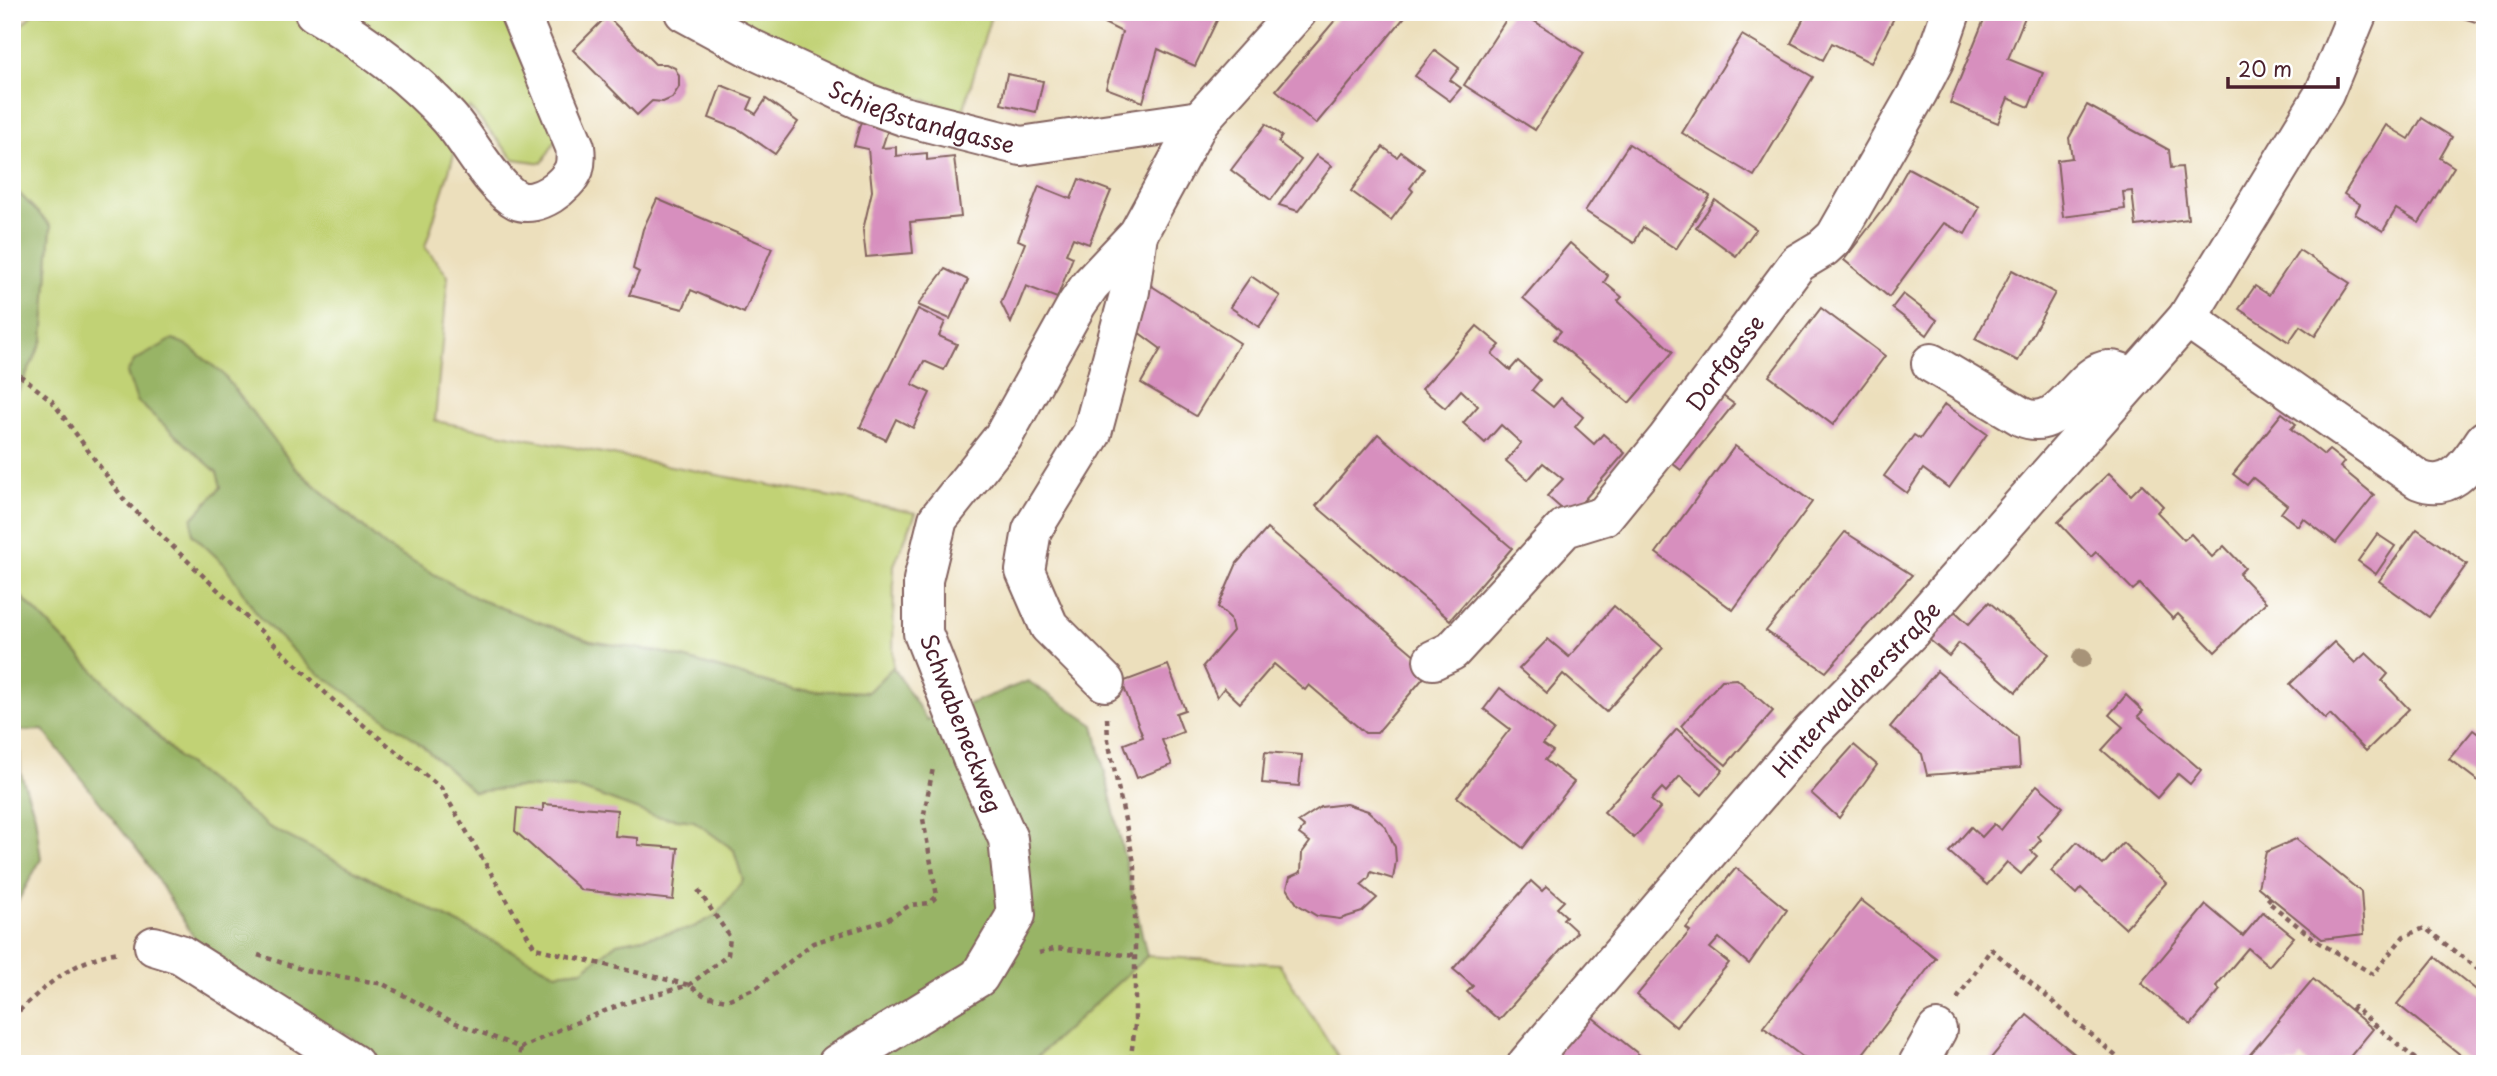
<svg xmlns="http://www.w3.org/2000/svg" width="2497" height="1076" font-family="'Playpen Sans',sans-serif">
	<rect width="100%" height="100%" fill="#fff"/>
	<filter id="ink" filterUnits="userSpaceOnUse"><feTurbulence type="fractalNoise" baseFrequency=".0143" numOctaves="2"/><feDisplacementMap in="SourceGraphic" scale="14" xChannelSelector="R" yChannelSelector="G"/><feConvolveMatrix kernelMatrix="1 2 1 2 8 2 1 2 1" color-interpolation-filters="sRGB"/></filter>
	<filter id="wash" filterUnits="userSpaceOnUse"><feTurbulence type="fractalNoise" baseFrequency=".00686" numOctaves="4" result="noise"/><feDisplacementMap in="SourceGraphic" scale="28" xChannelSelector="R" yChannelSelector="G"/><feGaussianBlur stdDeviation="1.57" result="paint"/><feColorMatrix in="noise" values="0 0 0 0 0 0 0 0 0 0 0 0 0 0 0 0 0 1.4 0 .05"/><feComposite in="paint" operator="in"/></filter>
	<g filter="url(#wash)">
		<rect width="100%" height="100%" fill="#ecdfbc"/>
		<g fill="#c1d275" stroke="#867850" stroke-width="2">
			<polygon points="35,12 502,12 557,138 542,163 514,159 469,107 425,247 448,276 435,421 916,513 894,565 893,667 868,692 794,690 665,653 590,641 480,600 386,547 296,469 222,373 137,401 217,472 222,487 192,519 192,534 226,565 259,617 417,740 474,792 520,787 581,789 655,816 694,821 734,850 743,880 717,915 690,929 617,943 583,970 555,973 269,827 178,757 12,587 12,404 43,340 51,227 12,186 12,34"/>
			<polygon points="723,12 992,12 963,112 845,75"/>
			<polygon points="1147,956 1279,964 1343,1064 1029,1064"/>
		</g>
		<g fill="#98b466" stroke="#716a48" stroke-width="2">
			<polygon points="12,186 51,226 43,340 12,404"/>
			<polygon points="173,339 187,345 222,373 296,469 340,508 386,547 480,600 590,641 665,653 794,690 868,692 893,667 927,720 1028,681 1094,725 1147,956 1029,1064 383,1064 347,1034 279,1003 200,947 145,860 43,730 18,731 21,774 35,815 41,859 12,912 12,587 178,757 269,827 555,973 583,970 617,943 690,929 717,915 743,880 734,850 694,821 655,816 581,789 520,787 474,792 416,740 311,668 259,617 225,565 192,534 192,519 221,487 217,472 137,401 127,373 134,361"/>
		</g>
		<g id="blocks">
			<g fill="#d78fbe">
				<polygon points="1102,12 1221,12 1195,66 1158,49 1143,102 1106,88 1122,32 1098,20"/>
				<polygon points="1342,12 1409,12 1316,124 1276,90"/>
				<polygon points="1511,12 1520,12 1584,53 1535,130 1464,85"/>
				<polygon points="1807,12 1897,12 1871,63 1832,43 1823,60 1791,43"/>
				<polygon points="1987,12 2027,12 2008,59 2043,73 2029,107 2008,98 1998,123 1950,103"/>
				<polygon points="2447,12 2485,12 2485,25 2447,13"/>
				<polygon points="607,16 655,64 666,64 675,68 679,76 679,87 672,98 663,102 652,101 637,115 573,50"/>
				<polygon points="1742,35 1813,77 1754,176 1682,133"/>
				<polygon points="1435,50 1459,68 1450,80 1461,88 1450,101 1415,76"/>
				<polygon points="1007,74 1043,81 1036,112 1001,104"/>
				<polygon points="721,85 753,98 748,109 756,114 766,99 798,122 775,154 740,130 709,118"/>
				<polygon points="2087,105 2169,150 2171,168 2182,167 2188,219 2136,226 2132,191 2123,192 2125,209 2063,217 2057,160 2072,158 2069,138"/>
				<polygon points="862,118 889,126 882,148 896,147 896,156 927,153 927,160 954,157 961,217 910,222 913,253 866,257 863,230 872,191 868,149 854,146"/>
				<polygon points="2422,118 2452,137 2440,158 2454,167 2419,223 2396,209 2383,231 2355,214 2360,204 2344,194 2386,125 2409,139"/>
				<polygon points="1266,124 1282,136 1278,142 1301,160 1271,200 1231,170"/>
				<polygon points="1629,144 1710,196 1676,249 1643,227 1634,243 1585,211"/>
				<polygon points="1383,147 1397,157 1401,152 1424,169 1410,188 1413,191 1391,220 1351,191"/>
				<polygon points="1316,155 1332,166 1298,211 1279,205"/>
				<polygon points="1908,168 1980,207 1965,234 1944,223 1889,297 1844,260 1890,200"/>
				<polygon points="1079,179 1111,191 1089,244 1073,238 1066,254 1073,257 1057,298 1026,286 1011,323 1001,303 1025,243 1018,240 1039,186 1071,199"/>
				<polygon points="657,199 772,248 744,313 691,290 683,309 629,295 639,272 633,269 643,229"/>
				<polygon points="1715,200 1756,229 1736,256 1696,227"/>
				<polygon points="1570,243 1608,276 1604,282 1622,297 1618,301 1673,352 1629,403 1554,339 1561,331 1523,298"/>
				<polygon points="2299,250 2350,283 2315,336 2300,326 2289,342 2239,309 2255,286 2269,295"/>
				<polygon points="945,269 968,280 950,319 918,305"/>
				<polygon points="2012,270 2055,293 2018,361 1975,339"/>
				<polygon points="1251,276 1280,296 1259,327 1230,307"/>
				<polygon points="1144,281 1240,343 1196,416 1141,383 1161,349 1134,329"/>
				<polygon points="1903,294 1937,320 1927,335 1892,308"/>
				<polygon points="1821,308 1885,356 1833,425 1769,376"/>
				<polygon points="918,309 945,322 939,336 957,344 944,370 924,361 912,384 930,393 913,428 896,419 886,440 860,427"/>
				<polygon points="1477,326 1500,345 1492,354 1510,370 1518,361 1540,380 1532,390 1553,407 1561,398 1583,417 1575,427 1594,444 1603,434 1625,453 1570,516 1547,496 1563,479 1543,463 1528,480 1506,461 1521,443 1501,425 1485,443 1463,423 1478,406 1461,390 1445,408 1422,389"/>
				<polygon points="1716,391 1734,404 1681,470 1664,457"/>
				<polygon points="1945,404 1987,434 1949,488 1923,469 1907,493 1884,476 1914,435 1920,439"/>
				<polygon points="2282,413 2296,424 2291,429 2324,455 2329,450 2344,462 2340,467 2374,495 2336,543 2303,518 2298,526 2281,513 2287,505 2253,478 2247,485 2233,474"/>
				<polygon points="1378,434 1512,548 1450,620 1316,506"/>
				<polygon points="1735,446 1812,502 1733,610 1656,553"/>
				<polygon points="2109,473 2131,495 2142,484 2163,506 2157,512 2184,540 2191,534 2212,557 2224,546 2245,568 2239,574 2266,602 2215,652 2178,614 2173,619 2140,584 2133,590 2096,552 2091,557 2058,522"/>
				<polygon points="1267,529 1431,669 1377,733 1365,733 1309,685 1305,690 1274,664 1240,703 1224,688 1217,697 1203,666 1233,631 1230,618 1218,607 1237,563"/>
				<polygon points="2417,529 2467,564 2429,617 2379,581"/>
				<polygon points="1845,532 1912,575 1826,672 1766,631"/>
				<polygon points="2377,534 2395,546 2376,574 2358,561"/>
				<polygon points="1989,602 2049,654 2016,692 1959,643 1949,656 1926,637 1951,608 1969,624"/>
				<polygon points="1614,606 1663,648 1606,712 1563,674 1547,693 1519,669 1548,639 1569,657"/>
				<polygon points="2334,642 2355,663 2366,653 2388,674 2382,681 2409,709 2366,751 2330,714 2325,719 2290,684"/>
				<polygon points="1168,665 1185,710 1176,713 1183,732 1162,740 1172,765 1137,778 1124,744 1143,737 1122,682"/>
				<polygon points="1937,671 2018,738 2020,768 1927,775 1922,754 1890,727"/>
				<polygon points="1737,679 1773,711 1726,765 1681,726 1722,680"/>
				<polygon points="1500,688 1554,730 1543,744 1553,751 1545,760 1574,782 1523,848 1457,797 1510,729 1484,709"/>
				<polygon points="2126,695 2143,711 2138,716 2201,770 2190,784 2178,774 2157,798 2102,750 2123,727 2109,715"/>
				<polygon points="1677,729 1723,770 1702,795 1680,776 1666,792 1662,788 1651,800 1660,808 1634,838 1604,812"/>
				<polygon points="2473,730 2485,739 2485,780 2482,784 2449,759"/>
				<polygon points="1854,745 1877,765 1839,818 1811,793"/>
				<polygon points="1265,752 1302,755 1299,786 1262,783"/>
				<polygon points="2037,785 2063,807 2038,836 2041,840 2031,851 2037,856 2021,874 2007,862 1987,885 1949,852 1971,827 1982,837 1994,824 2001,830"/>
				<polygon points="543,804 617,810 615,836 638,838 638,845 678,848 673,900 581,890 515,831 517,808 543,811"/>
				<polygon points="1346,804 1368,811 1385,826 1395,847 1396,861 1393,879 1371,872 1369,878 1361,885 1377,898 1362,912 1340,919 1317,916 1297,904 1287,888 1290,877 1301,872 1302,853 1310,842 1299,834 1304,827 1298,822 1321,807"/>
				<polygon points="2296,839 2361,892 2364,934 2322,939 2258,887 2266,852"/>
				<polygon points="2077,842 2103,865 2123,843 2166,883 2125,928 2081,888 2076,894 2051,871"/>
				<polygon points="1736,868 1787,910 1749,964 1719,938 1710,948 1729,963 1676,1027 1637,995 1690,931 1686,928"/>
				<polygon points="1531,881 1542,891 1547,886 1564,901 1557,908 1566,916 1563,919 1577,932 1499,1020 1467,992 1473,986 1453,969"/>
				<polygon points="1861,900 1936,958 1855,1064 1805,1064 1808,1061 1763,1027"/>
				<polygon points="2206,905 2243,936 2263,912 2294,937 2269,966 2248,948 2216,986 2220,990 2191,1025 2141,983"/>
				<polygon points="2435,957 2485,997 2485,1061 2482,1064 2472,1064 2397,1004"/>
				<polygon points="2313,979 2373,1029 2344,1064 2309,1064 2301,1057 2296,1064 2242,1064"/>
				<polygon points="1587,1013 1651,1064 1547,1064"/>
				<polygon points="2027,1015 2082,1060 2079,1064 1986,1064"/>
			</g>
		</g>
	</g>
	<g filter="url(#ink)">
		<use href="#blocks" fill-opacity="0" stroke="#83625e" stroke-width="2"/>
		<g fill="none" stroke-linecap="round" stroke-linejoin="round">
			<g stroke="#83625e" stroke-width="42">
				<g id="minor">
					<path d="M 314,12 C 364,41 410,74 449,118 C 467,138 494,189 517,200 C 537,209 567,186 574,169 C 576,162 576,154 575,147 L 519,12"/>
					<path id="s1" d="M 684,12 L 752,49 L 867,103 L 903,116 L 1021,146 L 1200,120"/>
					<path d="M 2187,318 L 2419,480 C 2452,493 2468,464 2485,440"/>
					<path d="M 1931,363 L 2022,417 C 2062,434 2079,372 2108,370 C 2116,369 2126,375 2134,378"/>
					<path id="s2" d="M 1433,660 L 1452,651 L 1565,528 L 1604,516 L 1666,440 L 1798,263 L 1823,248 L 1835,237 L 1918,92 L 1934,61 L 1951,12"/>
					<polyline points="1105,682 1049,626 1025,571 1032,530 1092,433 1130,291 1138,234"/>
					<polyline points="154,946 180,954 354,1064"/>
					<polyline points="837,1064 979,977 1016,915 1008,839 972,758 923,633 923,580 938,519 1003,437 1077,304 1090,285 1138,234 1200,120 1297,12"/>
					<path id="s3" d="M 1527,1064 L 1811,732 L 1911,631 L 2187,318 L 2324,94 L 2358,12"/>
					<polyline points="1918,1064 1937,1030"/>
				</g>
			</g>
			<g stroke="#83625e" stroke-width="4.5" stroke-dasharray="5 5" stroke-linecap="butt">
				<polyline points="12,369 52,401 125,501 335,702 441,788 535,948 689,985 705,996 727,1000 758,987 813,943 887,920 910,905 930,903 937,896 923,819 933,768"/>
				<polyline points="1107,718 1108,740 1135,867 1135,1025 1130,1064"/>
				<polyline points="2271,897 2267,901 2318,942 2373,974 2404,936 2425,928 2485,975"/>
				<polyline points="1039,953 1057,948 1135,956"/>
				<polyline points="258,955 304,970 383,984 451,1021 521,1048 563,1028 622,1004 689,985 728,955 730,937 698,890"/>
				<polyline points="1957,999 1991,949 2125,1064"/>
				<polyline points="2351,1010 2354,1007 2421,1064"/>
				<path d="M 12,1018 C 43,987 74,959 119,952"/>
				<polyline points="517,1064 521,1048"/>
			</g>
			<use href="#minor" stroke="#fff" stroke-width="38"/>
		</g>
		<circle fill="#a79378" cx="2082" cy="658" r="10"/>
	</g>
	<g text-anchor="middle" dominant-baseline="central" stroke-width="5" stroke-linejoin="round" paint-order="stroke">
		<g font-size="23" fill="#4a1f2b" stroke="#fff">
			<text stroke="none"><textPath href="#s1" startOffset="261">Schießstandgasse</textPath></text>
			<text stroke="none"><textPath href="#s2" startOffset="424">Dorfgasse</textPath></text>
			<text stroke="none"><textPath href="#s3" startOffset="499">Hinterwaldnerstraße</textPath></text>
			<text transform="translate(962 723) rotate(69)">Schwabeneckweg</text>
		</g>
	</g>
	<rect width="2497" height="1076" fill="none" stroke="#fff" stroke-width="42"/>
	<path d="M2228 77v10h110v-10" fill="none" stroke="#4a1f2b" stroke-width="3.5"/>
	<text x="2238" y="77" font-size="21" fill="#4a1f2b" stroke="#ffffff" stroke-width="5" paint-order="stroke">20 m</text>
</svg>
